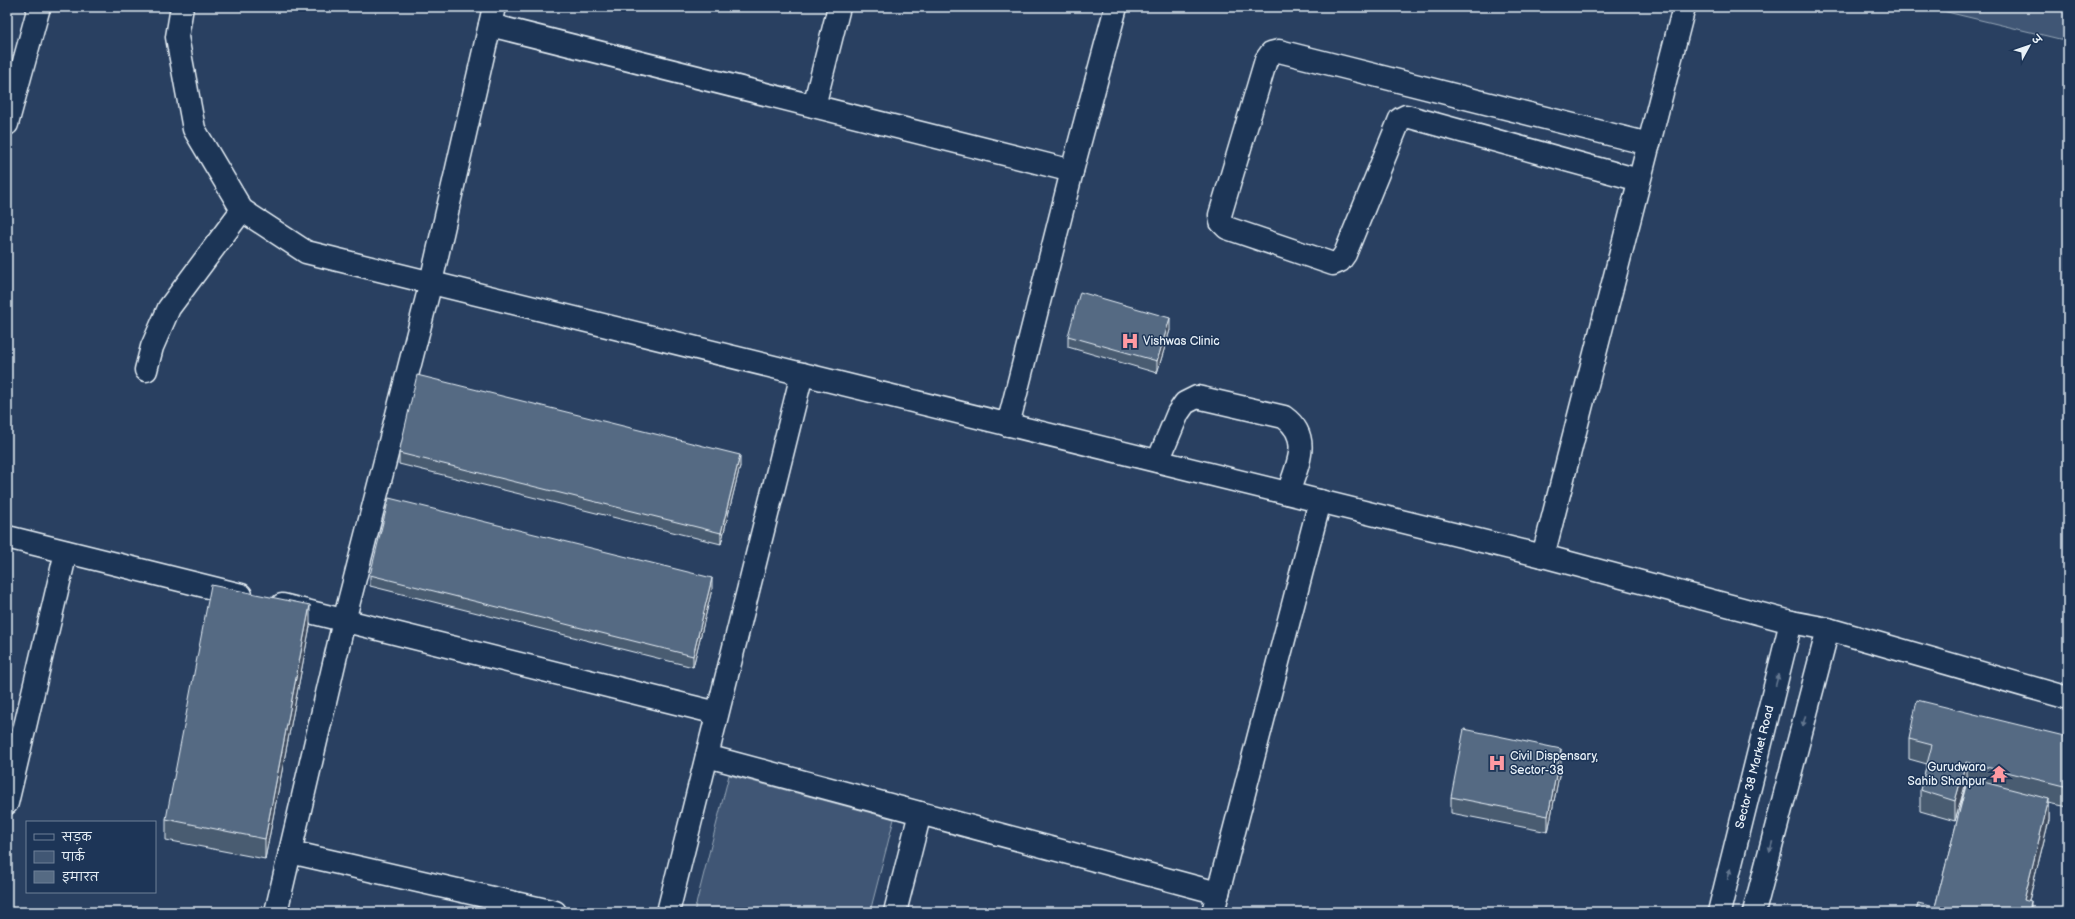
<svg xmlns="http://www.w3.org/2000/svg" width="2075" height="919" font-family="'Balsamiq Sans','Playpen Sans Deva',sans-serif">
	<rect width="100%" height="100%" fill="#294061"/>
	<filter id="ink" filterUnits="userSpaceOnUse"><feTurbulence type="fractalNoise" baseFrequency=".025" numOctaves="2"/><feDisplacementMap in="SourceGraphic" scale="8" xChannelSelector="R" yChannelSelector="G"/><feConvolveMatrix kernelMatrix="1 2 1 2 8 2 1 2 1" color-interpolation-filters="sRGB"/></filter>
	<g filter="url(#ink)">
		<g fill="#415774" stroke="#94a4b6">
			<polygon points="1926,7 2068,7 2068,41"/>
			<polygon points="729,775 894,819 870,912 694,912"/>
		</g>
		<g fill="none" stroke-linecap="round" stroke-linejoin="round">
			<g stroke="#e8f1f8" stroke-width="25">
				<g id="minor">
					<polyline points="182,7 177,37 194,129 242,210 306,252 1543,556 1791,622 1828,629 2068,698"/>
					<polyline points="490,25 1072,171"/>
					<polyline points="814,106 839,7"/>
					<polyline points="7,124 39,7"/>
					<polyline points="1639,180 1406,116 1400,119 1345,254 1340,261 1333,264 1227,228 1221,222 1220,215 1266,60 1271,53 1279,51 1649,144"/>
					<polyline points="146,370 152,347 169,308 242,210"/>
					<polyline points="1008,425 1072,171 1116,7"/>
					<path d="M 1158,461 L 1178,413 L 1185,403 L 1197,397 L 1284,417 C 1313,438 1297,465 1288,493"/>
					<polyline points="7,537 241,595"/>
					<polyline points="1543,556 1684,7"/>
					<polyline points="282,605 717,713"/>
					<polyline points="707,756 1218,893"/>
					<polyline points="7,803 66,552"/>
					<polyline points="290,852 555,912"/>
					<polyline points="276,912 344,621 431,282 494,7"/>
					<polyline points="668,912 802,374"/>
					<polyline points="895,912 920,813"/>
					<polyline points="1213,912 1320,501"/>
					<polyline points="1719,912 1791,622"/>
					<polyline points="1754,912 1828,629"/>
				</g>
			</g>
			<use href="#minor" stroke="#1d3557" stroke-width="22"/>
		</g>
		<g fill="#495b71" stroke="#e8f1f8">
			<polygon points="1170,330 1157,373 1068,347 1068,336"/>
			<polygon points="399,453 740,466 721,544 399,464"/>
			<polygon points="370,575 712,589 693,667 370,586"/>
			<polygon points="310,626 265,859 166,840 166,819"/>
			<polygon points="2068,737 2068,807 2049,803 2049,820 2029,901 2031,912 1935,907 1967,782 1955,821 1920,811 1920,790 1927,764 1909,759 1909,739"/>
			<polygon points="1561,765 1548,832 1451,813 1451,797"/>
		</g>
		<g fill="#3c4a5c" stroke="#e8f1f8">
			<polygon points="1170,318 1170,330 1157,373 1157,361"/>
			<polygon points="740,455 740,466 721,544 721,533"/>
			<polygon points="712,578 712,589 693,667 693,656"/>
			<polygon points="310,605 310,626 265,859 265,839"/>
			<polygon points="1561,749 1561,765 1548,832 1548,816"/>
			<polygon points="1966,762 1966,782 1955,821 1955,801"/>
			<polygon points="2049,799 2049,820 2026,912 2024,900"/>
			<polygon points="2031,902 2031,912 2029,912"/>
		</g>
		<g fill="#556a83" stroke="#e8f1f8">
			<polygon points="1080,292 1170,318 1157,361 1068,336"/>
			<polygon points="417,375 740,455 721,533 399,453"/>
			<polygon points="389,498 712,578 693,656 370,575"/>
			<polygon points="211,585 310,605 265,839 166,819"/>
			<polygon points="1917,700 2068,737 2068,787 1966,762 1955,801 1920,790 1932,745 1909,739"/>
			<polygon points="1464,729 1561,749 1548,816 1451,797"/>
			<polygon points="1968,778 2049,799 2024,900 2031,902 2029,912 1916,912 1918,903 1935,907"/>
		</g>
		<defs><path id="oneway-solid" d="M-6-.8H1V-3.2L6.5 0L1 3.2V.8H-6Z"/></defs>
		<g fill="#64778f">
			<use href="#oneway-solid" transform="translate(1777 680) rotate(-76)"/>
			<use href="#oneway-solid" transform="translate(1804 721) rotate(105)"/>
			<use href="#oneway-solid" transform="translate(1771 847) rotate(105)"/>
			<use href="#oneway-solid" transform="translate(1729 874) rotate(-76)"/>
		</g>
	</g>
	<defs>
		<g id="hospital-bare" transform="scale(1.38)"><path d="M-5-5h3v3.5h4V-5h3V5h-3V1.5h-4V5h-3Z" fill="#ff9aa2" stroke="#1d3557" stroke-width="2.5" paint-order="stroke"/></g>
		<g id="temple-bare" transform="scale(1.38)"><path d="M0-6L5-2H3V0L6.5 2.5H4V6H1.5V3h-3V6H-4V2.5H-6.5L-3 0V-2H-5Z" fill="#ff9aa2" stroke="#1d3557" stroke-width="2.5" paint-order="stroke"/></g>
	</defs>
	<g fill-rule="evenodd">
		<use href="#hospital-bare" x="1130" y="341"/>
		<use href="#hospital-bare" x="1497" y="763"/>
		<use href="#temple-bare" x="1999" y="774"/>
	</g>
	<g text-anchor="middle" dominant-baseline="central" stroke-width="3" stroke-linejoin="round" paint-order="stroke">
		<g font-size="12" fill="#e8f1f8" stroke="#1d3557" text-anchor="start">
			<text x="1143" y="341">Vishwas Clinic</text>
			<text x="1510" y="756">Civil Dispensary,<tspan x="1510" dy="14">Sector-38</tspan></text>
			<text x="1986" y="767" text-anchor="end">Gurudwara<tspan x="1986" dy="14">Sahib Shahpur</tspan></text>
		</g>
		<g font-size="12" fill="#e8f1f8" stroke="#1d3557">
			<text transform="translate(1755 767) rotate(-76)">Sector 38 Market Road</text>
		</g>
	</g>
	<rect width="2075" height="919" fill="none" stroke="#1d3557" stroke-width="24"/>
	<rect x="12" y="12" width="2051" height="895" fill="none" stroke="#e8f1f8" stroke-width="1.5" filter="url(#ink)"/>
	<rect x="26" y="821" width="130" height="72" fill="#1d3557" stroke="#6e8097"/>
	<rect x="34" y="834" width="20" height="6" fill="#1d3557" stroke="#6e8097"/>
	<text x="62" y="841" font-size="12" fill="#e8f1f8">सड़क</text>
	<rect x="34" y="851" width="20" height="12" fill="#415774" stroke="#6e8097"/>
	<text x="62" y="861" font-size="12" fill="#e8f1f8">पार्क</text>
	<rect x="34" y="871" width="20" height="12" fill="#556a83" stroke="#6e8097"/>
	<text x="62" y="881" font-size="12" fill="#e8f1f8">इमारत</text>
	<g transform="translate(2029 46) rotate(50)" stroke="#1d3557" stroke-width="3" paint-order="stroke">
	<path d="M0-3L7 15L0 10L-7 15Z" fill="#e8f1f8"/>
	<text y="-6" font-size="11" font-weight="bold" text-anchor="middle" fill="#e8f1f8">उ</text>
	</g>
</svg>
